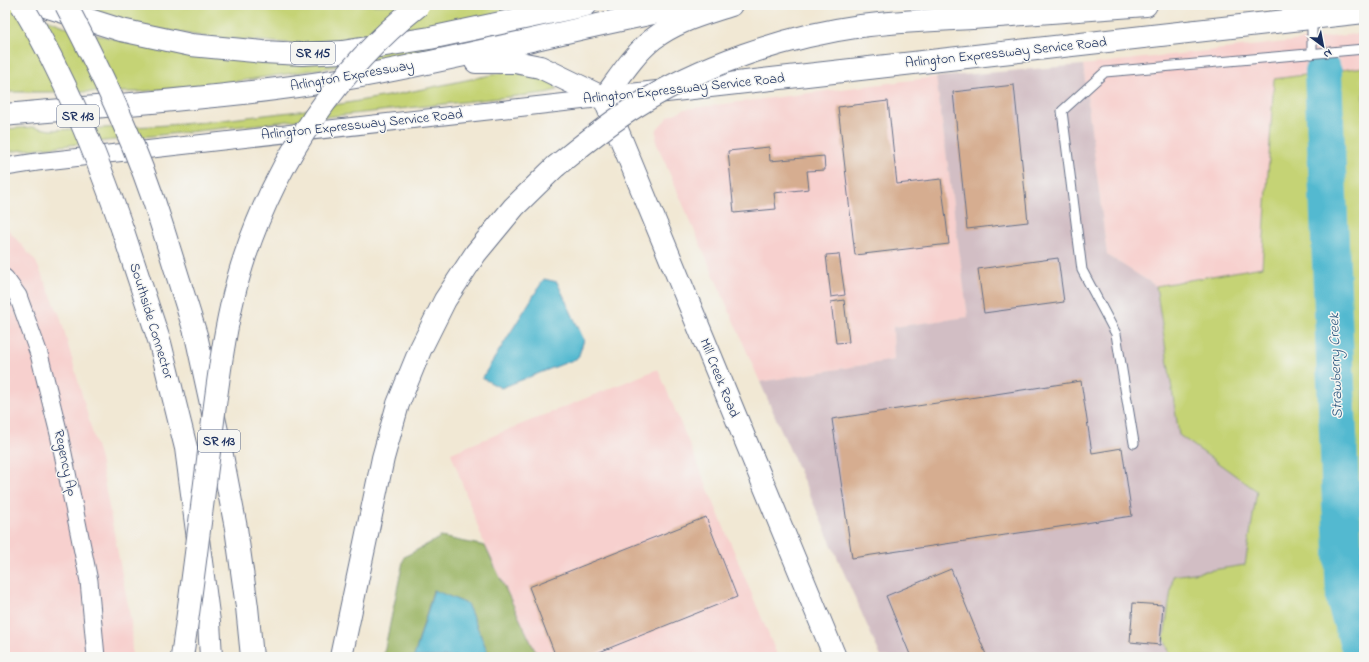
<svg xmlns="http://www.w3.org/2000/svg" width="1369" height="662" font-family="'Indie Flower',sans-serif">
	<rect width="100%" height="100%" fill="#f6f6f2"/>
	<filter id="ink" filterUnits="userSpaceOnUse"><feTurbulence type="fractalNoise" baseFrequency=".025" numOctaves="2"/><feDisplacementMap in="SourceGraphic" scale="8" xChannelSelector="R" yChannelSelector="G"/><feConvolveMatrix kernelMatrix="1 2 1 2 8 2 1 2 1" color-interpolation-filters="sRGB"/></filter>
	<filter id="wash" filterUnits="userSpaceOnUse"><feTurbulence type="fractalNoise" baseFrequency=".012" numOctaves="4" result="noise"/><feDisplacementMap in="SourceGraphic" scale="16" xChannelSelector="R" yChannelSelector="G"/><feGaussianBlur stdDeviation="0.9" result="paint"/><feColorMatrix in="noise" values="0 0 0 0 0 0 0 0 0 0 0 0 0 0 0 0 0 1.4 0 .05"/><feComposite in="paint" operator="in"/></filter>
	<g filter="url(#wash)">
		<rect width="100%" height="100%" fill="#f1e8d4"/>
		<g fill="#f7d0ce">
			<polygon points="1364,33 1364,67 1274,80 1262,267 1156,286 1107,255 1083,65"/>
			<polygon points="936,77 968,317 893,327 894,360 760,382 656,142 657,129 669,116 685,109"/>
			<polygon points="5,226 36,262 60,316 100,460 131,621 132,657 5,657"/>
			<polygon points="658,369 778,657 538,657 485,546 451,453"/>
		</g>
		<polygon fill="#d2bec4" points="1083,65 1107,255 1156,286 1179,435 1257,491 1246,565 1173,576 1164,638 1171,657 881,657 760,382 894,360 893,327 968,317 936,77"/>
		<g fill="#c5d375" stroke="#70816a">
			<polygon points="5,5 11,5 74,30 162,49 456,43 455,45 328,68 232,82 138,92 5,92"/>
			<polygon points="77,5 556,5 364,41 299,44 206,37 148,27"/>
			<polygon points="1364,67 1364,657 1171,657 1164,638 1173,576 1245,565 1257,491 1179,435 1156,286 1262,267 1274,79"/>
			<polygon points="510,71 539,77 555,85 557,90 545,93 5,152 5,129 34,127 50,130 154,126 205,122 299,111 394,95"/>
		</g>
		<polygon fill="#9cb566" stroke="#5c7262" points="441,537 485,546 538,657 490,657 467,604 433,590 414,657 383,657 404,557"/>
		<g fill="#52b9d0" stroke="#367497">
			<polygon points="544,279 557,282 584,340 578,358 501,388 482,378"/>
			<polygon points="434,590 467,604 490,657 414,657"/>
		</g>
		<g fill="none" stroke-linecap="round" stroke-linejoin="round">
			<polyline stroke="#52b9d0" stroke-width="38" points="1323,73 1345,600 1363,657"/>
		</g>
		<g id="blocks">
			<g fill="#d6ad90">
				<polygon points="1014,85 1028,222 967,229 953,92"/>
				<polygon points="888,101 897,184 941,179 949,244 855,255 838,107"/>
				<polygon points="769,147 770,161 824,156 825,170 807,171 809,189 774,193 776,209 734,213 728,151"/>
				<polygon points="839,254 845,295 831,297 826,255"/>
				<polygon points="1058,258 1064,302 984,313 978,269"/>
				<polygon points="844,300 849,342 836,343 831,302"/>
				<polygon points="1081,381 1092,453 1122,448 1132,516 852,558 832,419"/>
				<polygon points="706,517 737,597 587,657 556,657 529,587"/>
				<polygon points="951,569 987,657 911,657 886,596"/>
				<polygon points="1133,603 1163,605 1160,645 1130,642"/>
			</g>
		</g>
	</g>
	<g filter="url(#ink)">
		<use href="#blocks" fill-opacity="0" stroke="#667087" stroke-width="1"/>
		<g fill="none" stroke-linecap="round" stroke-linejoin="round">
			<g stroke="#667087" stroke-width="11">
				<g id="service">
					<polyline points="1312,18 1312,54"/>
					<polyline points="1134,443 1116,334 1082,270 1062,111 1105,72 1364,49"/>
				</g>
			</g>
			<g stroke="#667087" stroke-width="19">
				<g id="minor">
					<polyline points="5,167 37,162 604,98"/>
					<polyline points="5,278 18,296 39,354 59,434 89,581 96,657"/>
				</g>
			</g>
			<g stroke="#667087" stroke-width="24">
				<polyline id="tertiary" points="835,657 604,98 1364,12"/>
			</g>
			<g stroke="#667087" stroke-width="24">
				<g id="trunk">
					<path d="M 476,62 L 515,62 L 540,67 L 604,98 C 619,78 633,55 653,39 C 676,21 704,14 731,5"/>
					<path d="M 5,115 C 118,104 231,98 344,79 C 461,59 577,27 694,5"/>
				</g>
			</g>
			<g stroke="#667087" stroke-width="24">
				<g id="motorway">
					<polyline points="42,5 121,30 191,45 263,52 302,54 342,52 430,38 586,5"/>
					<polyline points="972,18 1146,5"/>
					<polyline points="163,229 196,335 220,445 236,528 247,607 252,657"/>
					<polyline points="123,231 160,343 186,448 209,622 211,657"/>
					<polyline points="341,657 383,458 398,404 420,350 445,300 476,253 514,207 555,167"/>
				</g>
			</g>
			<use href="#service" stroke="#fff" stroke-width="9"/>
			<use href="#minor" stroke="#fff" stroke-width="17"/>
			<use href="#tertiary" stroke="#fff" stroke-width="22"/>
			<use href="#trunk" stroke="#fff" stroke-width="22"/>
			<use href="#motorway" stroke="#fff" stroke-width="22"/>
			<g stroke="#667087" stroke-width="24" stroke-linecap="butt">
				<g id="motorway-bridge">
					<path d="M 22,5 C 65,76 96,154 123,231"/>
					<path d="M 66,5 C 104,78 139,150 163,229"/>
					<path d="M 555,167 C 581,146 606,125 635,107 C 701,65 783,37 861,26 C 897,21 935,20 972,18"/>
					<path d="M 182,657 C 193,581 202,505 212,429 C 219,372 227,309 245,256 C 278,158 338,69 419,5"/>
				</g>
			</g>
			<use href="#motorway-bridge" stroke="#fff" stroke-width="22"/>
		</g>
	</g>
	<g text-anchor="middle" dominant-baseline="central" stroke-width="3" stroke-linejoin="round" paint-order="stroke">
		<g fill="#f6f6f2" stroke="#5d6b8a" stroke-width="1">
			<rect x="291" y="42" width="44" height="22" rx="3"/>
			<rect x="57" y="105" width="42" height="22" rx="3"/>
			<rect x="198" y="430" width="42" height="22" rx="3"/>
		</g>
		<g font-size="13" font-weight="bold" fill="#1b2f5e">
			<text x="313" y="53">SR 115</text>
			<text x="78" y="116">SR 113</text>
			<text x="219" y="441">SR 113</text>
		</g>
		<g font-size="14" fill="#1b2f5e" stroke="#f6f6f2">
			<text transform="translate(1006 53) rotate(-6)">Arlington Expressway Service Road</text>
			<text transform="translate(352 76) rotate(-10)">Arlington Expressway</text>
			<text transform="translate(684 89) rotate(-6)">Arlington Expressway Service Road</text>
			<text transform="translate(362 125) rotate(-6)">Arlington Expressway Service Road</text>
			<text transform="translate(151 321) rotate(73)">Southside Connector</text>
			<text transform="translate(719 378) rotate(68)">Mill Creek Road</text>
			<text transform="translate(65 463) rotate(78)">Regency Ap</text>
		</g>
		<g font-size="15" font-style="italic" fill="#2c5880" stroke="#f6f6f2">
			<text transform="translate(1336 366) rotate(-92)">Strawberry Creek</text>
		</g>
	</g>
	<rect width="1369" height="662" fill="none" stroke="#f6f6f2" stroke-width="20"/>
	<g transform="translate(1323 46) rotate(148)" stroke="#f6f6f2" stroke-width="3" paint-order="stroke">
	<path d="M0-3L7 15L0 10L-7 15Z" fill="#1b2f5e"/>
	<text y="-6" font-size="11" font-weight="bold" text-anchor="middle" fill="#1b2f5e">N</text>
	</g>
</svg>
